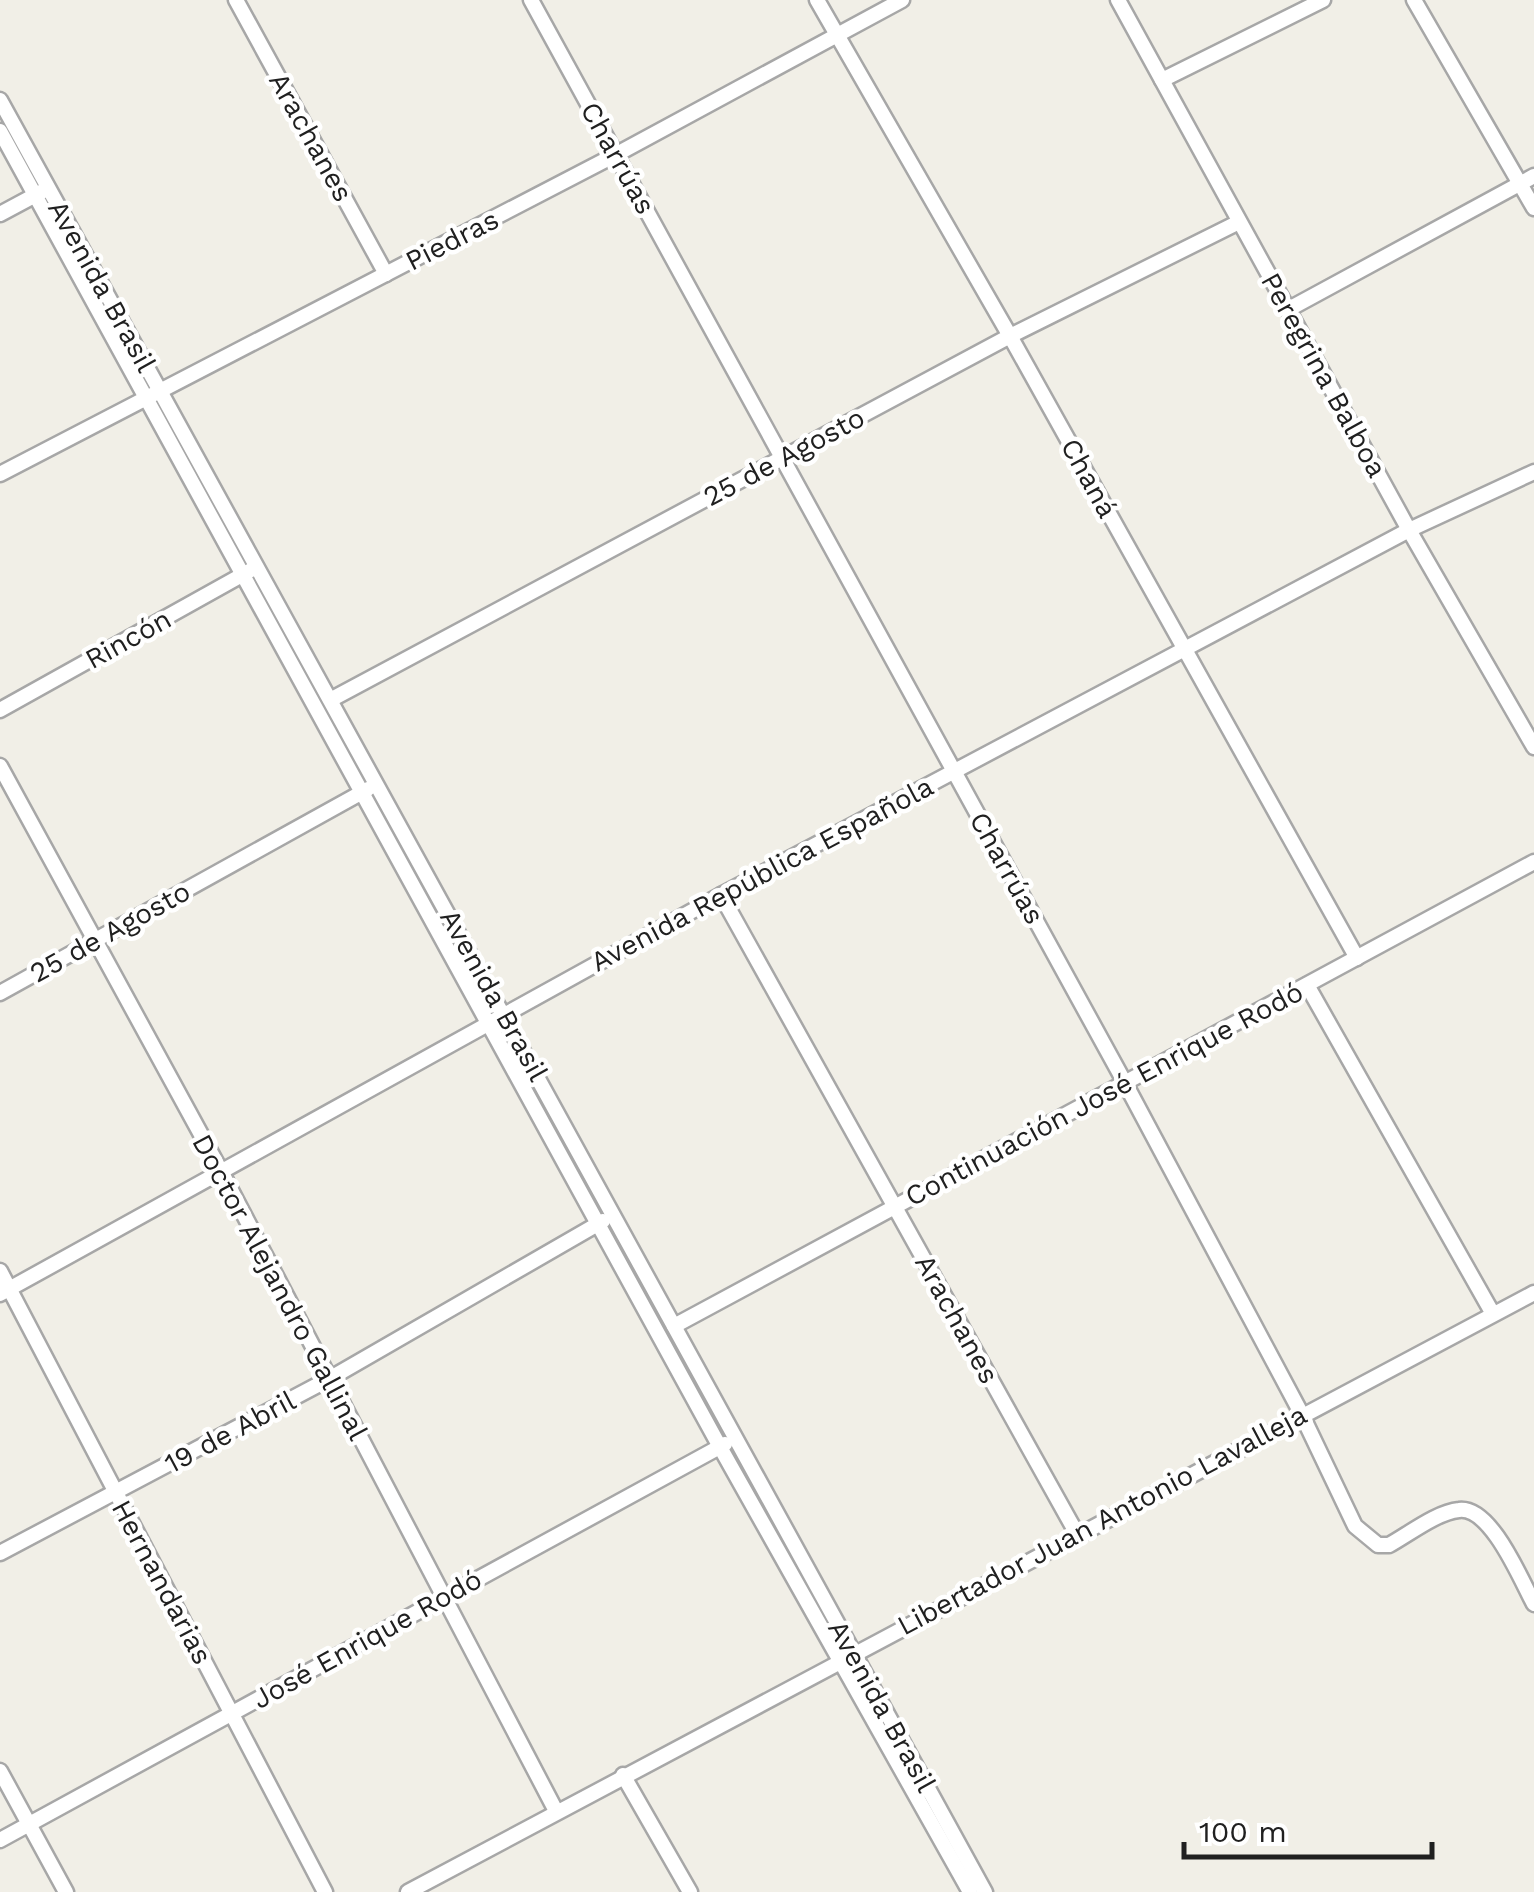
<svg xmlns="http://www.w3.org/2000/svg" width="1534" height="1892" font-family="'Work Sans',sans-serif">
	<rect width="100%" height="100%" fill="#f1efe7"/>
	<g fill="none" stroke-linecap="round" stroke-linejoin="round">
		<g stroke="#a7a7a7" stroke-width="19">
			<g id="street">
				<polyline points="236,0 386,274"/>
				<path d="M 531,0 L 1125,1083 L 1301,1413 L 1355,1526 L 1378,1545 L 1389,1545 C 1409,1534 1437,1512 1459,1510 C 1491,1506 1521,1580 1534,1604"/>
				<polyline points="817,0 1010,336 1357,958"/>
				<polyline points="1118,0 1409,530 1534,747"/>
				<polyline points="1414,0 1534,208"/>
				<polyline points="1162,80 1323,0"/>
				<polyline points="0,100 985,1892"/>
				<polyline points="0,131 720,1447 970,1892"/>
				<polyline points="0,214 43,191"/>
				<polyline points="1289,309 1534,176"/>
				<polyline points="0,474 617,154 902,0"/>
				<polyline points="332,699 1010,336 1239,222"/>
				<polyline points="0,710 251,570"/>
				<polyline points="0,766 222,1173 556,1811"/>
				<polyline points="721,895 1077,1534"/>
				<polyline points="1307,985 1493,1314"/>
				<polyline points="0,993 368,789"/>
				<polyline points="0,1271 325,1892"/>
				<polyline points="0,1294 721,895 1409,530 1534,472"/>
				<polyline points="674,1326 1534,862"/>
				<polyline points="0,1553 329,1379 603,1221"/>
				<polyline points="0,1771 66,1892"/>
				<polyline points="623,1775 690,1892"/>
				<polyline points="0,1840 725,1444"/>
				<polyline points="408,1892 1534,1293"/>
			</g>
		</g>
		<use href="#street" stroke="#fff" stroke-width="14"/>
	</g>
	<g text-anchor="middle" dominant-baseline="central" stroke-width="9" stroke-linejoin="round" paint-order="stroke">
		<g font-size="28" fill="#202020" stroke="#fff">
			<text transform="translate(311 137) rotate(61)">Arachanes</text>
			<text transform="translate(618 158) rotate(61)">Charrúas</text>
			<text transform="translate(452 240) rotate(-27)">Piedras</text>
			<text transform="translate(102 286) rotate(61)">Avenida Brasil</text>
			<text transform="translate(1324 375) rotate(61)">Peregrina Balboa</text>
			<text transform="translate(784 457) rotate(-28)">25 de Agosto</text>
			<text transform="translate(1089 478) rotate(61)">Chaná</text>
			<text transform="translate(128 639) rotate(-29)">Rincón</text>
			<text transform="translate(1007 868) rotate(61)">Charrúas</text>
			<text transform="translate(762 874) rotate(-28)">Avenida República Española</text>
			<text transform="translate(110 932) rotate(-29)">25 de Agosto</text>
			<text transform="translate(494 995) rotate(61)">Avenida Brasil</text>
			<text transform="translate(1104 1094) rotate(-28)">Continuación José Enrique Rodó</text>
			<text transform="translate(280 1287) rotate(62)">Doctor Alejandro Gallinal</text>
			<text transform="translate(957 1319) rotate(61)">Arachanes</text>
			<text transform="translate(230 1432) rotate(-28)">19 de Abril</text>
			<text transform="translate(1102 1520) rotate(-28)">Libertador Juan Antonio Lavalleja</text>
			<text transform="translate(162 1582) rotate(62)">Hernandarias</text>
			<text transform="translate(367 1639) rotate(-29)">José Enrique Rodó</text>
			<text transform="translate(882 1706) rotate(61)">Avenida Brasil</text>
		</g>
	</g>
	<path d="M1184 1842v15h248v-15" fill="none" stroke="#202020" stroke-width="5"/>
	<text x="1199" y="1842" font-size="30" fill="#202020" stroke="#ffffff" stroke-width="8" paint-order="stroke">100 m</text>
</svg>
